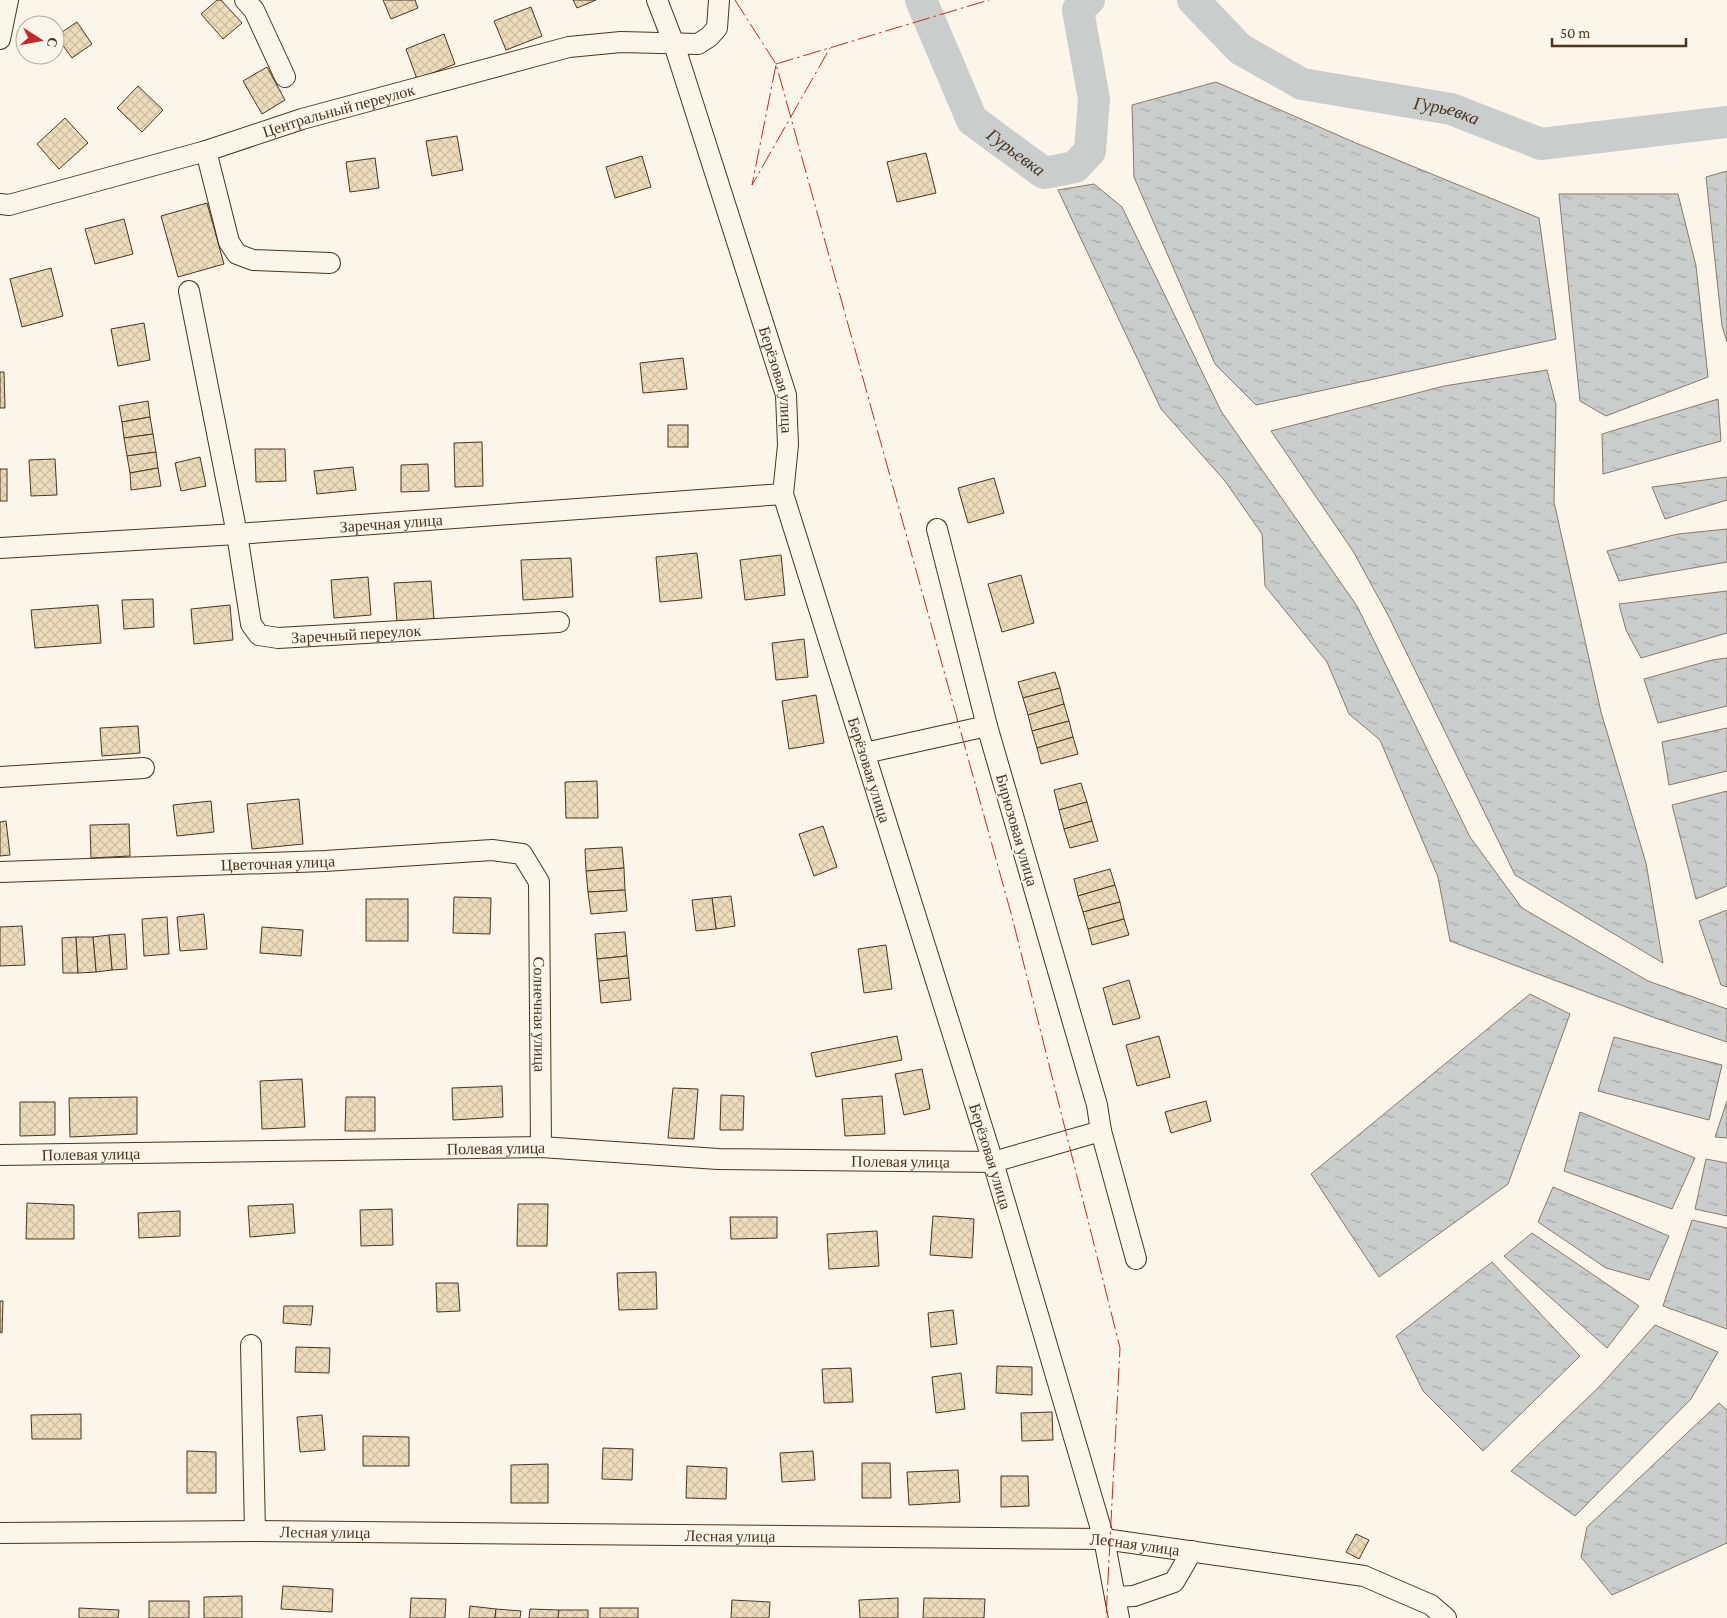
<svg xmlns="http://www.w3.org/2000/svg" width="1727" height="1618" font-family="'Crimson Pro',serif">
	<defs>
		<pattern id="water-ripples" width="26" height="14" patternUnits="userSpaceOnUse" patternTransform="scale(1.25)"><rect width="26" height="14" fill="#c9cecd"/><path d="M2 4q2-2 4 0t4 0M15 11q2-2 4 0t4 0" fill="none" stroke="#a5a8a6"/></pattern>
		<pattern id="building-cross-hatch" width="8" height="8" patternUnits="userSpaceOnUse" patternTransform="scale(1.25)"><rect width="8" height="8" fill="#ecdcbc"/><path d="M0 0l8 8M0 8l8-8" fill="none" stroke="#ccbda1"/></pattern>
	</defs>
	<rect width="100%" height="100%" fill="#fbf6e9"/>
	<g fill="url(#water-ripples)" stroke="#887966">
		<polygon points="1216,82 1356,143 1539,218 1556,339 1256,405 1215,364 1134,177 1132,105"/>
		<polygon points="1727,171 1727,342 1722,326 1706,177"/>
		<polygon points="1094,184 1122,207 1221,411 1357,606 1470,837 1522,908 1648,981 1727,1009 1727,1042 1658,1019 1450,941 1438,877 1380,740 1349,714 1327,662 1265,586 1262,534 1225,481 1161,409 1058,190"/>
		<polygon points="1559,194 1678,194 1696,266 1708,377 1606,416 1580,401"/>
		<polygon points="1547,370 1556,405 1554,502 1601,712 1646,863 1663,963 1515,875 1389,617 1353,551 1271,431 1444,386"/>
		<polygon points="1718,399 1721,441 1603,474 1602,434"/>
		<polygon points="1727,477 1727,500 1665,519 1652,487"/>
		<polygon points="1727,529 1727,562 1619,581 1607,551 1678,534"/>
		<polygon points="1727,591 1727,633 1641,658 1626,630 1619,604"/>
		<polygon points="1727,658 1727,706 1658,723 1644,679 1712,660"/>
		<polygon points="1727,728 1727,771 1669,785 1662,742"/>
		<polygon points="1727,791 1727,886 1696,899 1672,805"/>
		<polygon points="1727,910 1727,987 1721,985 1699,921"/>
		<polygon points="1530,994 1570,1014 1508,1184 1379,1277 1311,1174"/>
		<polygon points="1614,1037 1722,1065 1709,1120 1598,1091"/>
		<polygon points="1727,1101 1727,1138 1715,1137"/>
		<polygon points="1580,1112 1695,1158 1672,1209 1564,1171"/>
		<polygon points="1706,1159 1727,1163 1727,1216 1695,1209"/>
		<polygon points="1553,1187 1669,1236 1649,1280 1606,1268 1538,1222"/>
		<polygon points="1692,1220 1727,1228 1727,1329 1663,1306"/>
		<polygon points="1532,1233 1639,1306 1607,1348 1504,1256"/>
		<polygon points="1492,1262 1580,1356 1483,1451 1423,1391 1396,1336"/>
		<polygon points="1655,1325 1718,1352 1691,1399 1575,1516 1511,1471 1599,1387"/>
		<polygon points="1719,1403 1727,1410 1727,1543 1612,1595 1581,1557 1587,1527"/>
	</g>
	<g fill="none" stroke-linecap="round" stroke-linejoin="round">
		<g stroke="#c9cecd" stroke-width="32">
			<path id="s1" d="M 921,0 L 972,120 L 1044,173 L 1075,167 L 1090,151 L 1094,99 L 1078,10 L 1089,0"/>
			<path id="s2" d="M 1193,0 L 1240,49 L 1302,84 L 1451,109 L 1541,144 L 1727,122"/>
		</g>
	</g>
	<g fill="url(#building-cross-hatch)" stroke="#4a3520">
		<polygon points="217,0 221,0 242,23 223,39 201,14"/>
		<polygon points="383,0 415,0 418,8 391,19"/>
		<polygon points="573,0 596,0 577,8"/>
		<polygon points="531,7 542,36 506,50 494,21"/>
		<polygon points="77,22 92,44 72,58 56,36"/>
		<polygon points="444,34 455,64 417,79 406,49"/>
		<polygon points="267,67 285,100 262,114 243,81"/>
		<polygon points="138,86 163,110 142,132 117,108"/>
		<polygon points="65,118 88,143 59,169 37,144"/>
		<polygon points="457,136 463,170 432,176 426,141"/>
		<polygon points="926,153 936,193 897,202 887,162"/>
		<polygon points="642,156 651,187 615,198 606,167"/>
		<polygon points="375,158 379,188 350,192 346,162"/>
		<polygon points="207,203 224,264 178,277 161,216"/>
		<polygon points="124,219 133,254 95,264 85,229"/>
		<polygon points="51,268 63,316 22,327 10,279"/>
		<polygon points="144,323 150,360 118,366 111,329"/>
		<polygon points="683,358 687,389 643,393 640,363"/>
		<polygon points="0,372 4,372 5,408 0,408"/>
		<polygon points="148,401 150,417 122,422 119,406"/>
		<polygon points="150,417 153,434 124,438 122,422"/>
		<rect x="668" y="425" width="20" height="22"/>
		<polygon points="153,434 156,452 127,456 124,438"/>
		<polygon points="482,442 483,486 455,487 454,443"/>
		<polygon points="255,449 285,449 286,481 256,482"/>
		<polygon points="156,452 158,468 130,473 127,456"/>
		<polygon points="200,457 206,486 181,491 175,463"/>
		<polygon points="55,459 57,495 31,496 29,460"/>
		<polygon points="428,464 429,491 401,492 401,465"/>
		<polygon points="353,467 356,490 317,494 314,471"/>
		<polygon points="158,468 161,486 131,490 130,473"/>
		<rect x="0" y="469" width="7" height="32"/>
		<polygon points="994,478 1004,513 968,523 958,488"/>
		<polygon points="697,553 702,598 660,602 656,557"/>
		<polygon points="781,555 785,595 745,600 740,560"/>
		<polygon points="571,558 573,597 523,600 521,560"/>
		<polygon points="1021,575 1034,623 1002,632 988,584"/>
		<polygon points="368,577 371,615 334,618 331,580"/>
		<polygon points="431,581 434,619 397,622 394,583"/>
		<polygon points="153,599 154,627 124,629 122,600"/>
		<polygon points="98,605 101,643 35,648 31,610"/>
		<polygon points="230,605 233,640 194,644 191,609"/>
		<polygon points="804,639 808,677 776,680 772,643"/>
		<polygon points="1055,672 1060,688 1023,698 1018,682"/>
		<polygon points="1060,688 1064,704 1028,715 1023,698"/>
		<polygon points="816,695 824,743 789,749 782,701"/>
		<polygon points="1064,704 1069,721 1032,731 1028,715"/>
		<polygon points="1069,721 1073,737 1037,748 1032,731"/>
		<polygon points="138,726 140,753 102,756 100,728"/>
		<polygon points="1073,737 1078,754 1041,764 1037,748"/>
		<polygon points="597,781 598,818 566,818 565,782"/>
		<polygon points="1081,783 1087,802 1059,810 1054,790"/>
		<polygon points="299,799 303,844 252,849 247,804"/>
		<polygon points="211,801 214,832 177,836 173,805"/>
		<polygon points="1087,802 1092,821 1064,829 1059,810"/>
		<polygon points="6,821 10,855 0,856 0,822"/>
		<polygon points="1092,821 1098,841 1070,848 1064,829"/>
		<polygon points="129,824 130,856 91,858 90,825"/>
		<polygon points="823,826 837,867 814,876 799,834"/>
		<polygon points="622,847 624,868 586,871 585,849"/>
		<polygon points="624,868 625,890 588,892 586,871"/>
		<polygon points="1110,869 1115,885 1078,896 1074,879"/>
		<polygon points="1115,885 1120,902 1083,912 1078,896"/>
		<polygon points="625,890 627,911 591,914 588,892"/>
		<polygon points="731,896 735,926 716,929 712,898"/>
		<polygon points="454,897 491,898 490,934 453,933"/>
		<polygon points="712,898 716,929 696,931 692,900"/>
		<rect x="366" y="899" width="42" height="42"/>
		<polygon points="1120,902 1124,919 1088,929 1083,912"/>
		<polygon points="204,914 207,949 180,951 177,917"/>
		<polygon points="167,917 169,954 144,956 142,919"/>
		<polygon points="1124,919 1129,935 1092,945 1088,929"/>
		<polygon points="22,926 25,965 0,966 0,927"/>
		<polygon points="262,927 303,930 301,956 260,953"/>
		<polygon points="625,932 627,956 597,959 595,934"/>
		<polygon points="125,934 127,969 112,970 109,935"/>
		<polygon points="109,935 112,970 96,972 93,937"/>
		<polygon points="76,937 78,973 63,973 62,938"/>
		<polygon points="76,937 93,937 96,972 78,973"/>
		<polygon points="886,945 892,989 864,993 858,949"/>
		<polygon points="627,956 629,978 599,981 597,959"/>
		<polygon points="629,978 631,1000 601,1003 599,981"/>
		<polygon points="1129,980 1140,1018 1113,1025 1103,988"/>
		<polygon points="897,1036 902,1060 816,1077 811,1053"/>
		<polygon points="1159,1036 1170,1077 1137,1086 1126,1045"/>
		<polygon points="922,1069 930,1109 904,1115 895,1074"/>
		<polygon points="302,1079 305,1127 262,1129 260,1081"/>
		<polygon points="502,1086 503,1117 453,1120 452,1088"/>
		<polygon points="673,1088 698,1089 694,1139 668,1138"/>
		<polygon points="721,1095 744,1096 743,1130 720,1130"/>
		<polygon points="882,1096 885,1134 845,1136 842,1099"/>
		<polygon points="137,1097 137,1134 70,1137 69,1098"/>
		<polygon points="346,1097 375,1097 375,1131 345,1131"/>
		<polygon points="1206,1101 1211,1121 1171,1133 1165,1112"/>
		<polygon points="20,1102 55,1102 55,1135 20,1136"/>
		<polygon points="27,1203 74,1205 74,1239 26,1239"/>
		<polygon points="293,1204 295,1233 250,1237 248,1206"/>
		<polygon points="518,1204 548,1204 547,1246 517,1246"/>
		<polygon points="392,1209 393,1245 361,1246 360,1210"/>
		<polygon points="180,1211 180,1236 139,1238 138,1213"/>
		<polygon points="933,1216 974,1219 972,1258 930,1255"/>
		<polygon points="730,1217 777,1217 777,1238 731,1239"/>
		<polygon points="877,1231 879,1266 829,1269 827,1234"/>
		<polygon points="656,1272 657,1309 619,1310 617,1273"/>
		<polygon points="436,1283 458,1283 460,1311 437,1312"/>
		<polygon points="0,1301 3,1301 2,1333 0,1332"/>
		<polygon points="284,1306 313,1306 311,1325 283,1323"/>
		<polygon points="953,1310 957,1344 931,1347 928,1313"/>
		<polygon points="296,1347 330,1348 329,1373 295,1372"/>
		<polygon points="997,1366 1032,1367 1032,1395 996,1393"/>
		<polygon points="851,1368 853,1402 824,1403 822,1369"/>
		<polygon points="961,1373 965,1409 936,1413 932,1377"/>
		<polygon points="1052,1412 1053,1440 1022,1441 1021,1413"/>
		<polygon points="81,1414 81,1439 32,1439 31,1415"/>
		<polygon points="322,1415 325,1450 300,1452 297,1417"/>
		<polygon points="363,1436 409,1437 409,1466 363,1466"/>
		<polygon points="603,1448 633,1449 632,1480 602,1479"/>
		<polygon points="187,1451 216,1452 216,1493 187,1493"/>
		<polygon points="813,1451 815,1480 782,1482 780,1453"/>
		<polygon points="862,1463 890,1463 891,1498 862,1498"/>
		<polygon points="548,1464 548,1503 511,1503 511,1465"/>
		<polygon points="687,1466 727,1468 726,1499 686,1498"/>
		<polygon points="958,1470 960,1502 909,1505 907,1472"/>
		<polygon points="1001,1476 1028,1476 1029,1506 1001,1507"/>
		<polygon points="1356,1534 1369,1540 1359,1559 1346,1552"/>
		<polygon points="283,1586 333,1589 332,1612 281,1609"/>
		<polygon points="242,1596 242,1618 204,1618 204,1597"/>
		<polygon points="411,1598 446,1599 445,1618 410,1618"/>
		<polygon points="898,1598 898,1618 860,1618 859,1600"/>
		<polygon points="924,1598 985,1599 984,1618 923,1618"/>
		<polygon points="732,1600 770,1602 769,1618 731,1618"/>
		<rect x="149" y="1601" width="40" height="17"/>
		<polygon points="470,1606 496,1609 495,1618 469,1618"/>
		<polygon points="79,1608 119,1610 118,1618 79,1618"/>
		<rect x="600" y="1608" width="38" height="10"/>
		<polygon points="496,1609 521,1611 520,1618 495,1618"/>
		<polygon points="530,1609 559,1610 558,1618 529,1618"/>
		<polygon points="559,1610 588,1610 588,1618 558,1618"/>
	</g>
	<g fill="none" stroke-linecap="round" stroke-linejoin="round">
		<g stroke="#4a3520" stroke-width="22">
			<g id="minor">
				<polyline points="245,0 254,10 285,77"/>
				<path id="s3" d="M 657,0 L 674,44 L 786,395 L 788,445 L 783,494 L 993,1162 L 1104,1539 L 1119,1618"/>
				<polyline points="0,39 8,0"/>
				<polyline points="206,151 229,242 237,254 253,260 330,263"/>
				<path id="s4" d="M 0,204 L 9,205 L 206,151 L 302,119 L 569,47 L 621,42 L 698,44 L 709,37 L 717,28 L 719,0"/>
				<path id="s5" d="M 189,291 L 237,534 L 251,624 L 259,635 L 278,638 L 559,622"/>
				<path id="s6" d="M 0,548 L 237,534 L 783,494"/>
				<polyline points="865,753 987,726"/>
				<polyline points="0,777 144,768"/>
				<path id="s7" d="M 0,872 L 325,861 L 492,850 L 522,854 L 539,882 L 541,1147"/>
				<polyline points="1101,1131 1136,1259"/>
				<path id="s8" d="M 0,1155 L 541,1147 L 718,1159 L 993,1162 L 1101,1131 L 1097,1105 L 987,726 L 937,529"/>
				<polyline points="251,1345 255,1531"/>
				<path id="s9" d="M 0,1533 L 255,1531 L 1104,1539 L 1364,1576 L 1431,1605 L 1446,1618"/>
				<polyline points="1115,1597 1134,1596 1174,1582 1192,1551"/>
			</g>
		</g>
		<use href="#minor" stroke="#fbf6e9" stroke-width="20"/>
		<g stroke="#c62828" stroke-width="1" stroke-dasharray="18 4 2.5 4" stroke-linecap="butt">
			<polyline points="735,0 776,64 1012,917 1120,1348 1106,1618"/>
			<polyline points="776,64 989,0"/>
			<polyline points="776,65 752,185 830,48"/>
		</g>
	</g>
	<g text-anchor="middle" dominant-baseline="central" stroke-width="4" stroke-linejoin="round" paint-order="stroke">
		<g font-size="16" fill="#4a3520" stroke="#fbf6e9">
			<text stroke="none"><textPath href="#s4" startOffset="352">Центральный переулок</textPath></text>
			<text stroke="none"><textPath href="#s3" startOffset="399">Берёзовая улица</textPath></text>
			<text stroke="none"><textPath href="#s6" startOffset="392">Заречная улица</textPath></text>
			<text stroke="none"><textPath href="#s5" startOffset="450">Заречный переулок</textPath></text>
			<text stroke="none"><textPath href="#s3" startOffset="804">Берёзовая улица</textPath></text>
			<text transform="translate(1017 830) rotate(74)">Бирюзовая улица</text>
			<text stroke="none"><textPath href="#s7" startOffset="278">Цветочная улица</textPath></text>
			<text stroke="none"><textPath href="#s7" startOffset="688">Солнечная улица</textPath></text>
			<text stroke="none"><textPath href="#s8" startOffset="496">Полевая улица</textPath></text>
			<text stroke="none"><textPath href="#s8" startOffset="91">Полевая улица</textPath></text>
			<text stroke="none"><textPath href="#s3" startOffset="1209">Берёзовая улица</textPath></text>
			<text stroke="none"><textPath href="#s8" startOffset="901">Полевая улица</textPath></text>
			<text stroke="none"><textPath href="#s9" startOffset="325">Лесная улица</textPath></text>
			<text stroke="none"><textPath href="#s9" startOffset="730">Лесная улица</textPath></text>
			<text stroke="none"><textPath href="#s9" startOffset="1135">Лесная улица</textPath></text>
		</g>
		<g font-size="18" font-style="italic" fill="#4a3520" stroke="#fbf6e9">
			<text stroke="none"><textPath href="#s2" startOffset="286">Гурьевка</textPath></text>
			<text stroke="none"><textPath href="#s1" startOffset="185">Гурьевка</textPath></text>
		</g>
	</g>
	<g transform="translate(40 40) rotate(101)"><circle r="24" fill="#fbf6e9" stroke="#b4a999"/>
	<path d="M0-4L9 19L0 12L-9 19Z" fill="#c62828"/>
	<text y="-8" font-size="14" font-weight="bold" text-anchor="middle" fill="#4a3520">С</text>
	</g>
	<path d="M1552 38v8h134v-8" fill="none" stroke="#4a3520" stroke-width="2.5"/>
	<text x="1560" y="38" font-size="15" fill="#4a3520" stroke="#fbf6e9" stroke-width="4" paint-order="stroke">50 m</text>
</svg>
